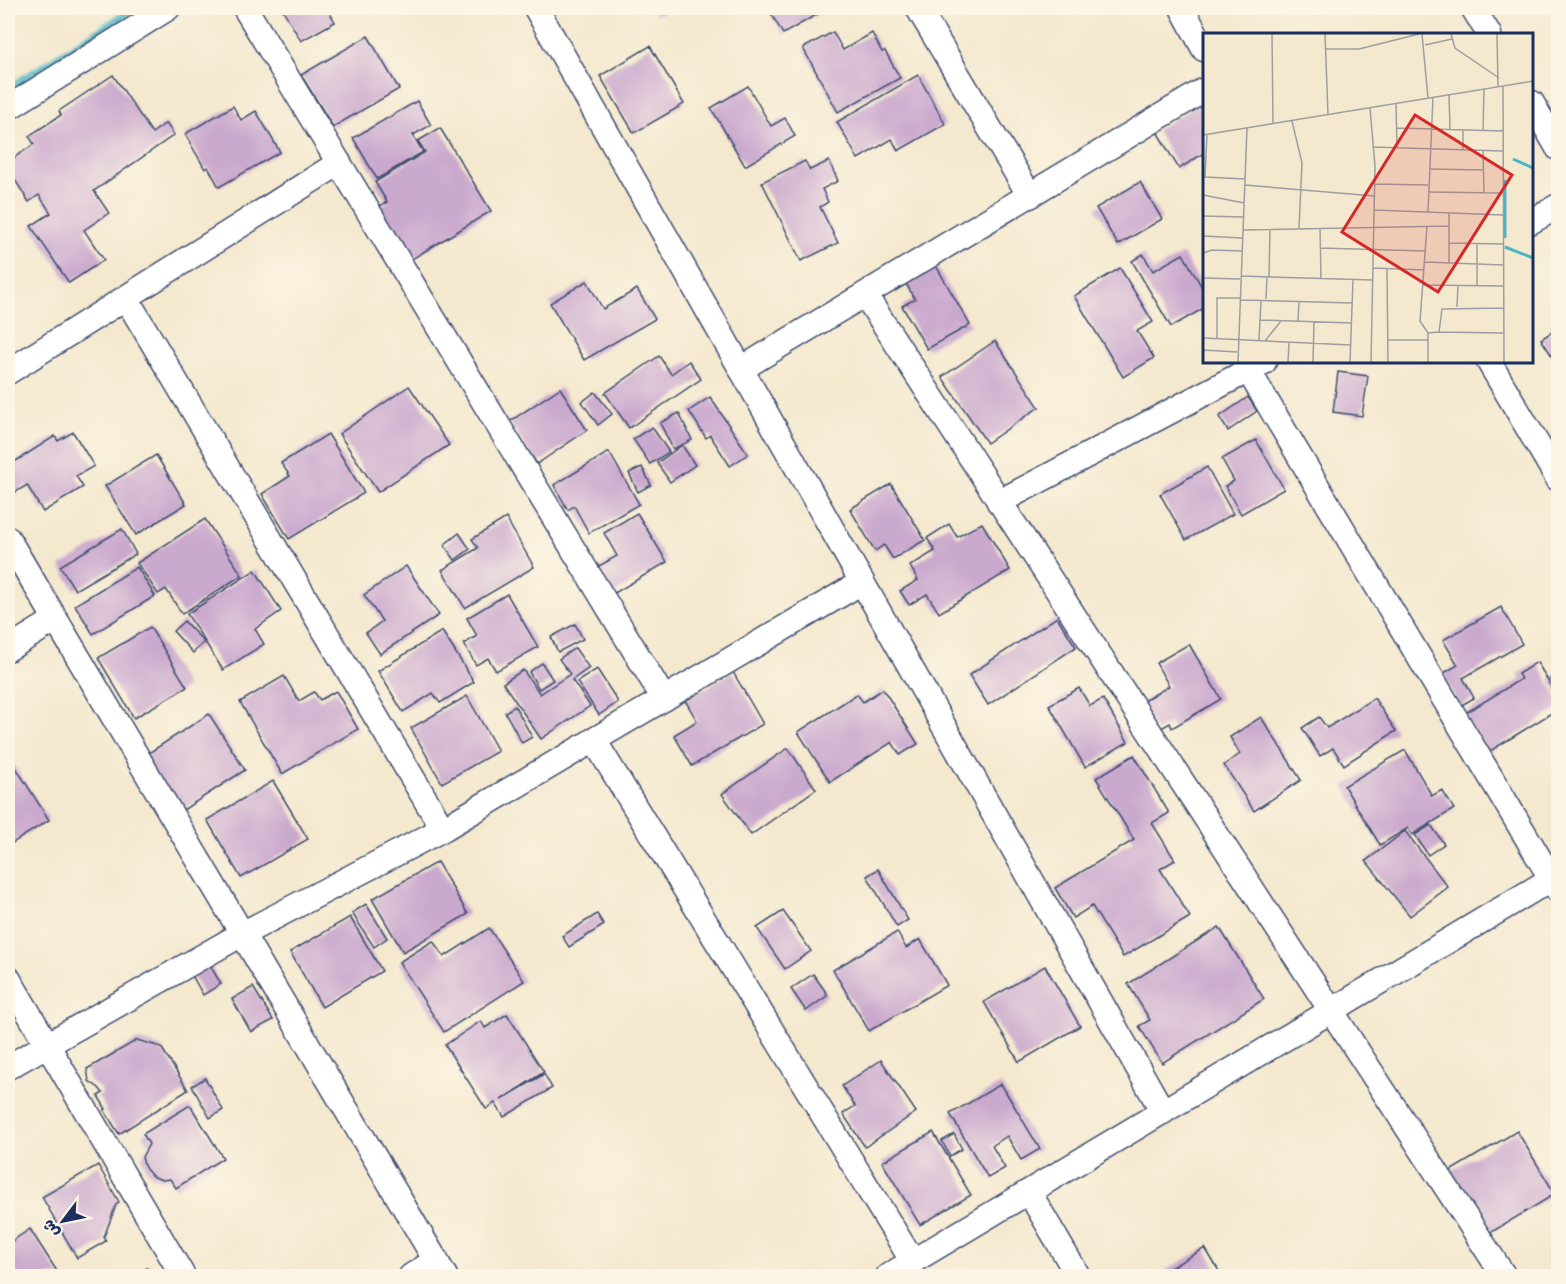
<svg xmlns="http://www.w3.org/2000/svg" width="1566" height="1284" font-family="Mali,'Playpen Sans Arabic',sans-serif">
	<rect width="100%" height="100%" fill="#fcf5e5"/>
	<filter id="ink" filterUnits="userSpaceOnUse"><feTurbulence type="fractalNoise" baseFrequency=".0167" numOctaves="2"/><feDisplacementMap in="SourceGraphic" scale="12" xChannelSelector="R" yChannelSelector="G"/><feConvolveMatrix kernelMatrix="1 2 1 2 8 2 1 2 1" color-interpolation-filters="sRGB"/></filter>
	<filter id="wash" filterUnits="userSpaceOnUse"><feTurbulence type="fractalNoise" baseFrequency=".008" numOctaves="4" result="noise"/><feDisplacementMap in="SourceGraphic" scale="24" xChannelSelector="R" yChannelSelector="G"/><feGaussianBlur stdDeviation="1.35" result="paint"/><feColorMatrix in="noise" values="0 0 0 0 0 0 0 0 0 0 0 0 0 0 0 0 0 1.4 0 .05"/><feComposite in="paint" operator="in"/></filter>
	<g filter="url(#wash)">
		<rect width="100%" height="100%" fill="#f4e8ce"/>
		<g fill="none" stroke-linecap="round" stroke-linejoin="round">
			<polyline stroke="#49b6c5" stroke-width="8" points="8,89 136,8"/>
		</g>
		<g id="blocks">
			<g fill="#caa9ce">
				<polygon points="282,8 327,8 335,22 301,41"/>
				<polygon points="652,8 670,8 656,15"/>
				<polygon points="768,8 828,8 783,34"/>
				<polygon points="1315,8 1331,8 1319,14"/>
				<polygon points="833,32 843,50 872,33 882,52 885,51 900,78 838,112 803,48"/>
				<polygon points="368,36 399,89 333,127 301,75"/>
				<polygon points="650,46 684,104 634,133 600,76"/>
				<polygon points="113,75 152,133 166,123 174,135 94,191 109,213 84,230 104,260 69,283 31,226 51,213 39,195 29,202 8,169 8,162 34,144 29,136 61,115 59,111"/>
				<polygon points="918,75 945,124 898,151 892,139 858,159 837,122"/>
				<polygon points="748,86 771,126 785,118 795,136 745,166 711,108"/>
				<polygon points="417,101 431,125 413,135 423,152 377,179 353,138"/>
				<polygon points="1204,101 1204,153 1179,169 1156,130"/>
				<polygon points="233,106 241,120 256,111 280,152 219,187 208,167 205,169 185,134"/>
				<polygon points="440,128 491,211 407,262 375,209 387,202 375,182 425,152 418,141"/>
				<polygon points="805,161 810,170 829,161 838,181 822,189 828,202 820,207 838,243 801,261 762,182"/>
				<polygon points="1140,182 1162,219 1118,245 1096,208"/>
				<polygon points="1143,254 1153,271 1183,254 1204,291 1204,308 1171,327 1132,261"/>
				<polygon points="935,264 970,325 927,349 902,306 915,299 905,282"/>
				<polygon points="1120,268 1153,322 1137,331 1154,358 1123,377 1074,296"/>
				<polygon points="587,281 603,309 637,289 655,319 584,360 550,303"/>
				<polygon points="1558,328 1558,365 1541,339"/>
				<polygon points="995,341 1039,407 987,443 942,377"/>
				<polygon points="659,356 671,374 689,361 701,379 629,428 605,393"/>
				<polygon points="1338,372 1368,376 1362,416 1333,412"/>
				<polygon points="409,386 449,445 378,492 339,434"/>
				<polygon points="560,388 587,430 537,464 509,422"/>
				<polygon points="595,392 612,414 598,425 582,402"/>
				<polygon points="710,397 748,454 730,466 710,435 706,438 689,411"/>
				<polygon points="1248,397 1257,411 1228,431 1219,417"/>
				<polygon points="679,413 692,440 673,449 660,423"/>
				<polygon points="652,427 669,452 650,464 633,439"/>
				<polygon points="73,432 94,466 76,476 83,487 43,512 27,485 8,497 8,466 55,436 58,441"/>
				<polygon points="328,434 364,493 289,539 262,494 290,476 281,463"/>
				<polygon points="1256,440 1284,489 1241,514 1225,486 1234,481 1222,459"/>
				<polygon points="682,445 695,465 670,482 657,463"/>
				<polygon points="609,452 639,504 589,533 574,506 568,510 554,485"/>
				<polygon points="156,455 186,504 136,535 105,486"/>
				<polygon points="642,467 651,485 638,492 629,473"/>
				<polygon points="1207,467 1233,514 1186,540 1160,494"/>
				<polygon points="891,484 925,540 893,559 884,545 875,551 850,509"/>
				<polygon points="637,513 667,562 613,594 597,567 617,556 604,533"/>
				<polygon points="506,518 534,567 465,608 442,570 478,548 472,539"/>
				<polygon points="205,519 242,575 182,614 166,589 158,594 137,563"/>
				<polygon points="982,523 1010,570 939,613 927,594 909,605 900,591 918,580 910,566 935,551 927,538 949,524 957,537"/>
				<polygon points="122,529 136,554 75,590 60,566"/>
				<polygon points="459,533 470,549 455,560 444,545"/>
				<polygon points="406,566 439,615 380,654 366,633 382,621 364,595"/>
				<polygon points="137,567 155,596 93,634 75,605"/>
				<polygon points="255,570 281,611 255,629 264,644 223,670 187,614"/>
				<polygon points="507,594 538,647 496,671 488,658 476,665 464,644 477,636 467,618"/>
				<polygon points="1501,607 1522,644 1463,678 1474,698 1460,706 1442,674 1458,665 1443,640"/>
				<polygon points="1057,617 1076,647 988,705 969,675"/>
				<polygon points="184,621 204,642 193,653 173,631"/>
				<polygon points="575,624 583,639 558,652 551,637"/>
				<polygon points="150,627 187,687 134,718 98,658"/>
				<polygon points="442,631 474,682 440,703 433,693 403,712 378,671"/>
				<polygon points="1189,644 1221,699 1172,728 1170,723 1156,731 1140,703 1169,686 1156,663"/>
				<polygon points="575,648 589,668 572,680 590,706 541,739 503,683 523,670 540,694 570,674 559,659"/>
				<polygon points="1537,662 1558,698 1558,709 1487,753 1464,714 1521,679 1518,674"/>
				<polygon points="542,663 553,680 539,689 529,672"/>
				<polygon points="597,669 618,702 599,715 577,682"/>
				<polygon points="733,672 763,724 692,766 674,735 697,721 685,700"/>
				<polygon points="1558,673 1558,694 1550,679"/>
				<polygon points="284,676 299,701 314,692 320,700 336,691 358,729 282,774 240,702"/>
				<polygon points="1079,688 1090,706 1103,699 1128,742 1085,767 1049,705"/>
				<polygon points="883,689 918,744 900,755 892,742 830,782 798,732 857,694 863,702"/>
				<polygon points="467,696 498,751 442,783 411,728"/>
				<polygon points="1374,698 1396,731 1344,765 1333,748 1320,756 1302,728 1319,717 1327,728"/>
				<polygon points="515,706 532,737 522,743 505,712"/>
				<polygon points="209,714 245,770 177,814 141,758"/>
				<polygon points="1261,717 1301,780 1254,811 1224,765 1240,754 1230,737"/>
				<polygon points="788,748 816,789 751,835 722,794"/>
				<polygon points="1405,750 1432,796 1442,790 1454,809 1412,835 1408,828 1380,845 1344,786"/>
				<polygon points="1134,755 1169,813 1152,823 1175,860 1160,869 1190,917 1123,957 1092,906 1073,918 1055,888 1134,840 1096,778"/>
				<polygon points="10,758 49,820 8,846 8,759"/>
				<polygon points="273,781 308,839 241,878 207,820"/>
				<polygon points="1431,825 1444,844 1428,855 1415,835"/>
				<polygon points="1405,831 1448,887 1410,916 1366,861"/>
				<polygon points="437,862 468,914 403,952 372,899"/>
				<polygon points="878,869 908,920 897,927 867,876"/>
				<polygon points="366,904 387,938 374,947 352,913"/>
				<polygon points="783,911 811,951 785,969 757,928"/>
				<polygon points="597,914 604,925 569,947 562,936"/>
				<polygon points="350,917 382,971 322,1007 290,952"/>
				<polygon points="1219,927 1264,999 1162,1063 1139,1026 1150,1020 1128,984"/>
				<polygon points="489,928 524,981 444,1032 399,962 433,941 444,957"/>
				<polygon points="897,932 906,948 920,939 947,985 869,1031 833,970"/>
				<polygon points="207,960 221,984 203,995 189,970"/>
				<polygon points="1045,966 1080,1026 1019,1062 984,1002"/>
				<polygon points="813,974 828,995 806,1011 791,989"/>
				<polygon points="253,987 273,1020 251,1032 232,999"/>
				<polygon points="507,1014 544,1072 501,1100 544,1074 552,1088 504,1117 495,1103 486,1109 445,1045 481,1021 485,1028"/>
				<polygon points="137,1040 161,1047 188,1090 119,1134 104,1110 106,1109 98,1096 103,1093 99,1088 89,1081 87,1069"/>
				<polygon points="881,1060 916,1112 865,1147 843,1114 855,1106 842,1086"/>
				<polygon points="205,1078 223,1110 210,1118 192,1086"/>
				<polygon points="1001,1084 1040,1149 1021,1160 1007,1136 992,1146 1005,1168 988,1178 950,1114"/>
				<polygon points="190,1105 223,1158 176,1188 170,1179 162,1180 152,1176 145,1168 142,1157 149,1144 143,1134"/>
				<polygon points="1517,1131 1555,1194 1485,1236 1447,1173"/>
				<polygon points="933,1132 971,1195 920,1225 882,1162"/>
				<polygon points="954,1134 962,1149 950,1156 942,1141"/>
				<polygon points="98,1165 119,1202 116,1205 104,1237 106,1241 77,1258 42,1197"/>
				<polygon points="30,1229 60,1276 8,1276 8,1244"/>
				<polygon points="1205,1248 1222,1276 1156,1276"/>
				<polygon points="147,1268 152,1276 133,1276"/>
			</g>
		</g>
	</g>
	<g filter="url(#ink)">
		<use href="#blocks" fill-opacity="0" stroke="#3c4b6f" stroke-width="1.5"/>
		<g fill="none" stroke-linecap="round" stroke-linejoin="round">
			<g stroke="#3c4b6f" stroke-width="27">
				<g id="minor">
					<polyline points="245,8 664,699"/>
					<polyline points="536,8 1163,1112"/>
					<polyline points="918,8 1030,196"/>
					<polyline points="1182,8 1204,49"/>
					<polyline points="1473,8 1489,34"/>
					<polyline points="1532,103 1558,148"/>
					<polyline points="8,108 168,8"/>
					<polyline points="1532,221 1558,206"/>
					<polyline points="865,295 1504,1276"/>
					<polyline points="126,298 443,829"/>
					<polyline points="1489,362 1558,479"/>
					<polyline points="741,369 1204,90"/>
					<polyline points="1248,370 1558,890"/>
					<polyline points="8,372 339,163"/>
					<polyline points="999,502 1264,362"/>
					<polyline points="8,539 445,1276"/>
					<polyline points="8,649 55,620"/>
					<polyline points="594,740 913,1262"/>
					<polyline points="8,978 183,1276"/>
					<polyline points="8,1067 242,934 443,829 862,582"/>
					<polyline points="1029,1192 1078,1276"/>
					<polyline points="411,1276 436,1260"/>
					<polyline points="888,1276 1558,875"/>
				</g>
			</g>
			<use href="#minor" stroke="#fff" stroke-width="24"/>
		</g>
	</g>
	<g transform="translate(1203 33)">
		<rect width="330" height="330" fill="#f4e8ce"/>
		<path fill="none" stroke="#49b6c5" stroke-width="3" d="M 310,126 L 330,135M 302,147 L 302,205M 302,214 L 330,225"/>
		<path fill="none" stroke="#9d9ea1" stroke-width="1.5" d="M 69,1 L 70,91M 122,1 L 125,82M 219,1 L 225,65M 248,1 L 252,15 L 296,45M 294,1 L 295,53M 222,12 L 249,6M 123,16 L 156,16 L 216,1M 300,53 L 301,329M 246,62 L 247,96M 193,71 L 194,115M 167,75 L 172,133 L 168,329M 89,88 L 99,130 L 96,195M 194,95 L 300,98M 280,98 L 281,56M 4,101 L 2,144 L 42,146M 0,102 L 330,48M 169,114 L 300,118M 260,117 L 260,97M 280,117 L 281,160M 226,136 L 281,137M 171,151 L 225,152M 42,152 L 171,163M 225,159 L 300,160M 0,162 L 41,170M 171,177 L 300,182M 225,179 L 230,64M 0,183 L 40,184M 224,193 L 217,288 L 225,300M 117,195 L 118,246M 40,197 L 246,193M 0,203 L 39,205M 246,210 L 300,211M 117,215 L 222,218M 0,220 L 9,217 L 39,218M 222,229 L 300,232M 246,230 L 246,181M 170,235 L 221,237M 184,236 L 185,329M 38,243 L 170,247M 66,244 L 67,196M 0,245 L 37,246M 220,252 L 301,253M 274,252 L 274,211M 63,266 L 64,244M 37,267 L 149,270M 254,274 L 255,252M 57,287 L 148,290M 95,289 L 96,268M 236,299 L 300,300M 0,305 L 148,312M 14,305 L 14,265 L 37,265M 56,307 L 58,267M 185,307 L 225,307M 62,308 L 78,288M 0,317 L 34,319M 35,329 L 44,95M 85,329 L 86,309M 110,329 L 111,289M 147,329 L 150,247M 225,329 L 225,300 L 236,299 L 239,276 L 301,275"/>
		<path fill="#d62828" fill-opacity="0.15" stroke="#d62828" stroke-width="3" d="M 212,82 L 309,142 L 235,259 L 139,199 Z"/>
		<rect width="330" height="330" fill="none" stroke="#1b2f5e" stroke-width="3"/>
	</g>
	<rect width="1566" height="1284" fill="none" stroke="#fcf5e5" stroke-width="30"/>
	<g transform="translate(63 1221) rotate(238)" stroke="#fcf5e5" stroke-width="4.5" paint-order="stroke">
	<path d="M0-4.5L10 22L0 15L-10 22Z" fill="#1b2f5e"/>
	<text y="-9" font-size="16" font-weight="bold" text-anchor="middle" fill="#1b2f5e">ش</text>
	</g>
</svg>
